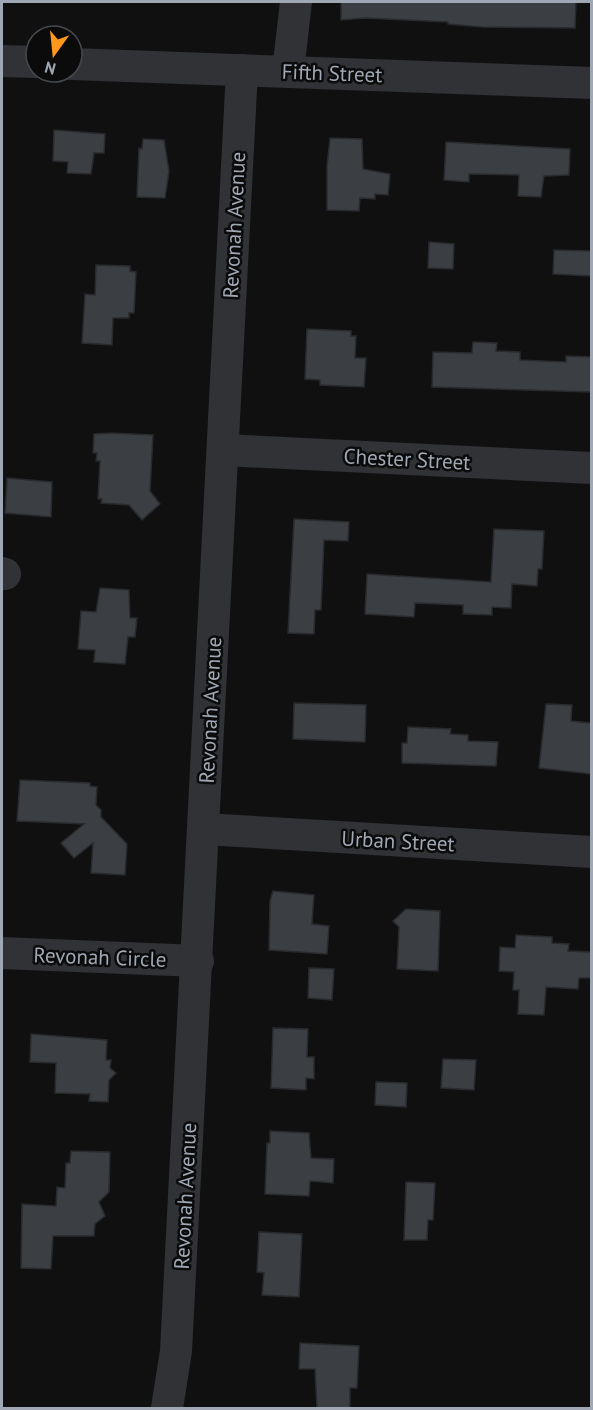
<svg xmlns="http://www.w3.org/2000/svg" width="593" height="1410" font-family="'PT Sans',sans-serif">
	<rect width="100%" height="100%" fill="#101011"/>
	<g fill="#3b3e42" stroke="#292a2d" stroke-width="1.5">
		<polygon points="341,2 576,2 575,28 482,27 448,24 448,22 365,18 341,20"/>
		<polygon points="54,130 105,134 104,153 94,153 91,174 67,173 68,162 53,161"/>
		<polygon points="330,138 362,139 363,169 390,174 388,195 375,194 375,199 360,198 359,211 327,210 327,166"/>
		<polygon points="143,139 164,140 169,171 165,198 137,197 139,148 142,149"/>
		<polygon points="446,142 570,149 569,175 544,176 541,197 518,196 519,175 469,174 469,182 444,180"/>
		<polygon points="429,242 454,244 453,269 428,268"/>
		<polygon points="554,250 591,251 591,276 553,274"/>
		<polygon points="96,265 130,266 130,271 136,272 134,313 129,313 129,318 113,318 112,345 82,343 85,294 95,295"/>
		<polygon points="307,329 351,331 351,336 356,336 355,358 366,358 364,387 320,385 320,380 305,379"/>
		<polygon points="473,342 497,343 496,351 520,352 520,360 566,362 566,356 591,357 591,392 432,387 433,352 472,353"/>
		<polygon points="112,433 153,435 150,491 160,504 142,520 129,505 101,503 102,499 98,499 100,461 96,461 97,453 93,453 94,434"/>
		<polygon points="7,478 52,482 51,517 5,513"/>
		<polygon points="294,519 349,522 348,541 324,540 321,610 315,610 314,634 288,633"/>
		<polygon points="494,529 544,531 542,569 538,569 537,586 512,584 511,608 492,607 492,615 463,614 463,605 415,603 414,617 365,614 367,574 491,582"/>
		<polygon points="100,588 129,590 130,618 137,618 135,637 128,637 125,664 94,662 95,650 78,649 81,611 96,612"/>
		<polygon points="294,703 366,705 365,742 293,739"/>
		<polygon points="546,704 572,705 571,721 591,723 591,774 539,768"/>
		<polygon points="408,727 451,729 450,734 468,735 468,741 498,742 496,766 402,763 402,743 407,743"/>
		<polygon points="20,780 90,783 90,786 97,787 96,805 101,810 101,817 127,844 125,875 91,873 93,843 74,858 61,843 84,824 17,821"/>
		<polygon points="273,891 314,895 312,924 329,926 327,954 269,950 270,901"/>
		<polygon points="406,909 440,911 438,971 397,969 399,927 393,921"/>
		<polygon points="516,935 552,937 552,943 569,944 568,951 591,952 591,978 579,978 578,989 546,987 544,1015 518,1014 519,990 513,990 514,972 499,971 500,947 515,948"/>
		<polygon points="309,968 334,969 332,1000 308,998"/>
		<polygon points="273,1028 308,1029 307,1057 314,1057 314,1079 306,1078 306,1090 271,1088"/>
		<polygon points="31,1034 107,1040 106,1060 111,1060 110,1068 116,1073 109,1080 108,1102 89,1101 90,1094 55,1093 56,1063 30,1062"/>
		<polygon points="443,1059 476,1060 474,1090 441,1088"/>
		<polygon points="376,1082 407,1083 406,1107 375,1105"/>
		<polygon points="270,1131 309,1133 311,1158 334,1159 333,1183 310,1181 309,1196 265,1194 267,1143 270,1143"/>
		<polygon points="71,1151 110,1152 109,1192 99,1202 105,1216 95,1224 94,1236 53,1236 51,1269 21,1268 22,1204 56,1206 57,1187 65,1188 66,1163 70,1163"/>
		<polygon points="406,1182 435,1183 433,1220 428,1220 427,1240 404,1240"/>
		<polygon points="259,1232 302,1234 299,1297 262,1295 264,1273 257,1272"/>
		<polygon points="300,1343 359,1346 357,1388 350,1388 350,1408 317,1408 315,1369 299,1369"/>
	</g>
	<g fill="none" stroke-linecap="round" stroke-linejoin="round">
		<g stroke="#303236" stroke-width="32">
			<polyline points="2,61 36,62"/>
			<polyline points="72,64 592,83"/>
			<polyline points="288,71 296,2"/>
			<polyline points="223,450 592,468"/>
			<polyline points="2,573 5,574"/>
			<polyline points="204,829 592,852"/>
			<polyline points="2,953 198,961"/>
			<polyline points="167,1408 176,1351 242,70"/>
		</g>
	</g>
	<g text-anchor="middle" dominant-baseline="central" stroke-width="5" stroke-linejoin="round" paint-order="stroke">
		<g font-size="21" fill="#9fa8b4" stroke="#0b0b0c">
			<text transform="translate(332 73) rotate(2)">Fifth Street</text>
			<text transform="translate(234 225) rotate(-87)">Revonah Avenue</text>
			<text transform="translate(407 459) rotate(3)">Chester Street</text>
			<text transform="translate(210 710) rotate(-87)">Revonah Avenue</text>
			<text transform="translate(398 841) rotate(3)">Urban Street</text>
			<text transform="translate(100 957) rotate(2)">Revonah Circle</text>
			<text transform="translate(185 1196) rotate(-87)">Revonah Avenue</text>
		</g>
	</g>
	<rect width="593" height="1410" fill="none" stroke="#9fa8b4" stroke-width="6"/>
	<g transform="translate(54 54) rotate(195)"><circle r="28" fill="#0b0b0c" stroke="#464a4f" stroke-width="1.5"/>
	<path d="M0-4.5L10 22L0 15L-10 22Z" fill="#ff971a"/>
	<text y="-9" font-size="16" font-weight="bold" text-anchor="middle" fill="#9fa8b4">N</text>
	</g>
</svg>
